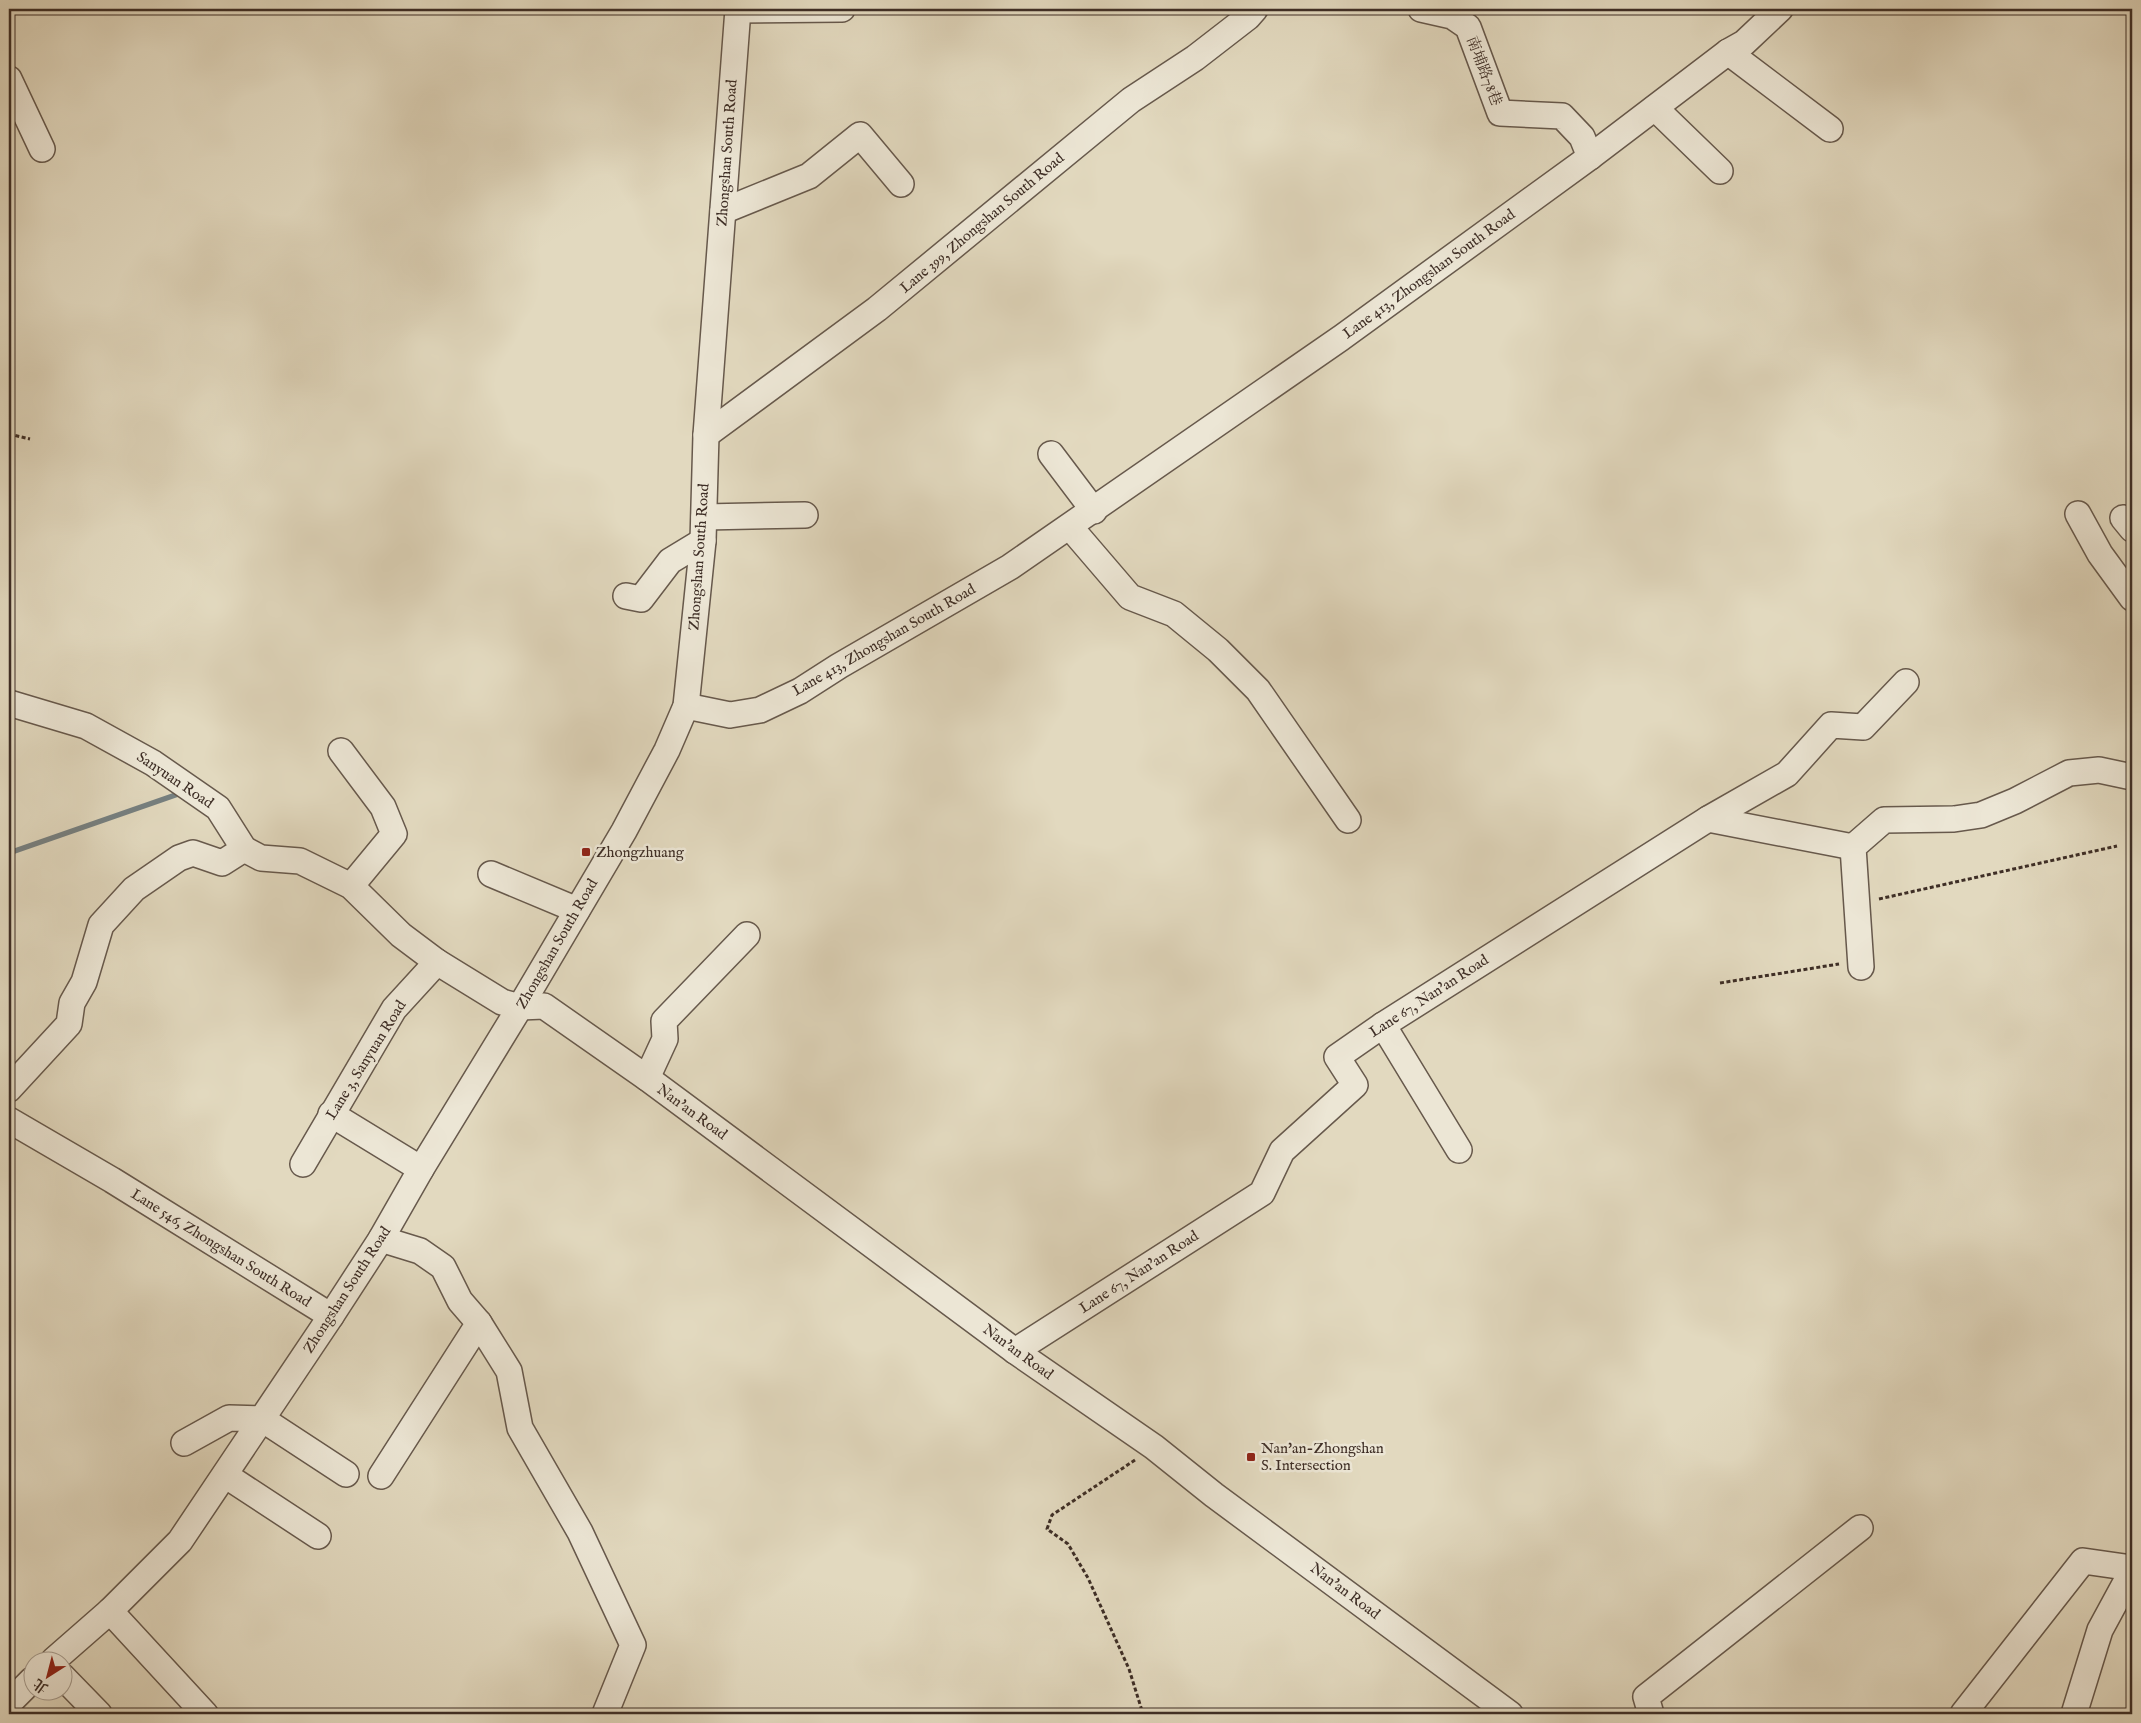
<svg xmlns="http://www.w3.org/2000/svg" width="2141" height="1723" font-family="'IM FELL English','Noto Serif TC',serif">
	<rect width="100%" height="100%" fill="#e2d9bf"/>
	<filter id="stains"><feTurbulence type="fractalNoise" baseFrequency=".004" numOctaves="4"/><feColorMatrix values="0 0 0 0 .2 0 0 0 0 .09 0 0 0 0 .02 0 0 0 .5 -.17"/></filter>
	<radialGradient id="worn" r=".72"><stop offset=".6" stop-color="#630" stop-opacity="0"/><stop offset="1" stop-color="#630" stop-opacity=".3"/></radialGradient>
	<g fill="none" stroke-linecap="round" stroke-linejoin="round">
		<polyline stroke="#768081" stroke-width="5.5" points="9,853 184,792"/>
		<g stroke="#67594c" stroke-width="28">
			<g id="minor">
				<polyline points="1421,9 1452,16 1468,27 1500,113 1562,116 1582,137 1590,157"/>
				<polyline points="738,10 842,9"/>
				<polyline points="1728,52 1830,129"/>
				<polyline points="9,79 42,149"/>
				<polyline points="1655,108 1720,171"/>
				<polyline points="723,211 809,176 860,135 901,184"/>
				<polyline points="706,435 877,309 1131,100 1195,58 1248,17 1255,9"/>
				<polyline points="1051,454 1094,511"/>
				<polyline points="2078,514 2100,554 2132,598"/>
				<polyline points="704,517 805,515"/>
				<polyline points="2123,518 2132,529"/>
				<polyline points="1070,527 1130,597 1174,614 1218,650 1258,690 1348,820"/>
				<polyline points="626,596 641,599 670,561 703,541"/>
				<polyline points="9,703 86,726 153,763 218,808 244,849 261,858 300,861 351,886 401,935 437,962 502,1002 520,1007 544,1006 647,1078 1015,1351 1154,1447 1214,1495 1510,1714"/>
				<polyline points="686,706 730,715 760,710 800,691 839,666 1010,567 1341,338 1590,157 1728,52 1744,43 1780,9"/>
				<polyline points="341,751 383,807 394,834 351,886"/>
				<polyline points="1708,819 1853,847"/>
				<polyline points="491,874 577,910"/>
				<polyline points="1861,967 1853,847 1884,820 1954,819 1981,815 2015,801 2069,773 2099,770 2132,777"/>
				<polyline points="1383,1025 1459,1150"/>
				<polyline points="647,1078 665,1039 664,1021 747,935"/>
				<polyline points="9,1089 69,1024 72,1003 84,982 101,925 134,889 179,858 193,853 222,863 244,849"/>
				<polyline points="331,1114 421,1169"/>
				<polyline points="9,1120 112,1180 331,1316"/>
				<polyline points="303,1164 394,1009 437,962"/>
				<polyline points="479,1323 509,1371 520,1428 580,1532 633,1645 605,1714"/>
				<polyline points="1015,1351 1262,1193 1282,1151 1355,1085 1337,1057 1383,1025 1708,819 1787,774 1831,725 1863,727 1906,682"/>
				<polyline points="184,1443 229,1418 262,1419 346,1474"/>
				<polyline points="225,1475 318,1536"/>
				<polyline points="381,1476 479,1323 460,1301 443,1267 420,1251 381,1239"/>
				<polyline points="110,1611 205,1714"/>
				<polyline points="54,1660 110,1611 180,1541 331,1316 381,1239 421,1169 520,1007 624,831 667,750 686,706 703,541 706,435 738,9"/>
				<polyline points="62,1676 99,1714"/>
				<polyline points="9,1703 32,1680"/>
				<polyline points="1651,1714 1646,1697 1860,1528"/>
				<polyline points="1963,1714 2083,1561 2132,1568"/>
				<polyline points="2074,1714 2100,1630 2132,1571"/>
			</g>
		</g>
		<g stroke="#3e2e26" stroke-width="3" stroke-dasharray="4 2.5" stroke-linecap="butt">
			<polyline points="9,434 30,439"/>
			<polyline points="1879,899 2117,846"/>
			<polyline points="1720,983 1839,964"/>
			<polyline points="1135,1460 1052,1515 1047,1529 1068,1544 1088,1578 1129,1669 1143,1714"/>
		</g>
		<use href="#minor" stroke="#ece6d5" stroke-width="25"/>
	</g>
	<g fill="#8f2418" stroke="#ece6d5" stroke-width="2">
		<rect x="581" y="847" width="10" height="10" rx="2.5"/>
		<rect x="1246" y="1452" width="10" height="10" rx="2.5"/>
	</g>
	<g text-anchor="middle" dominant-baseline="central" stroke-width="5" stroke-linejoin="round" paint-order="stroke">
		<g font-size="15" fill="#3e2e26" stroke="#ece6d5">
			<text transform="translate(1484 71) rotate(69)">南埔路78巷</text>
			<text transform="translate(727 153) rotate(-86)">Zhongshan South Road</text>
			<text transform="translate(982 223) rotate(-40)">Lane 399, Zhongshan South Road</text>
			<text transform="translate(1429 274) rotate(-36)">Lane 413, Zhongshan South Road</text>
			<text transform="translate(699 557) rotate(-86)">Zhongshan South Road</text>
			<text transform="translate(884 640) rotate(-30)">Lane 413, Zhongshan South Road</text>
			<text transform="translate(175 780) rotate(34)">Sanyuan Road</text>
			<text transform="translate(557 944) rotate(-60)">Zhongshan South Road</text>
			<text transform="translate(1429 996) rotate(-33)">Lane 67, Nan'an Road</text>
			<text transform="translate(366 1060) rotate(-58)">Lane 3, Sanyuan Road</text>
			<text transform="translate(692 1112) rotate(36)">Nan'an Road</text>
			<text transform="translate(221 1248) rotate(32)">Lane 546, Zhongshan South Road</text>
			<text transform="translate(1139 1272) rotate(-33)">Lane 67, Nan'an Road</text>
			<text transform="translate(347 1290) rotate(-57)">Zhongshan South Road</text>
			<text transform="translate(1018 1352) rotate(36)">Nan'an Road</text>
			<text transform="translate(1345 1591) rotate(37)">Nan'an Road</text>
		</g>
		<g font-size="15" fill="#3e2e26" stroke="#ece6d5" text-anchor="start">
			<text x="596" y="852">Zhongzhuang</text>
			<text x="1261" y="1448">Nan'an-Zhongshan<tspan x="1261" dy="17">S. Intersection</tspan></text>
		</g>
	</g>
	<rect width="2141" height="1723" fill="none" stroke="#e2d9bf" stroke-width="30"/>
	<rect x="10" y="10" width="2121" height="1703" fill="none" stroke="#3e2e26" stroke-width="2.5"/>
	<rect x="15" y="15" width="2111" height="1693" fill="none" stroke="#3e2e26"/>
	<g transform="translate(48 1676) rotate(216)"><circle r="24" fill="#ece6d5" stroke="#a69c8f"/>
	<path d="M0-4L9 19L0 12L-9 19Z" fill="#8f2418"/>
	<text y="-8" font-size="14" font-weight="bold" text-anchor="middle" fill="#3e2e26">北</text>
	</g>
	<rect width="100%" height="100%" filter="url(#stains)"/>
	<rect width="100%" height="100%" fill="url(#worn)"/>
</svg>
